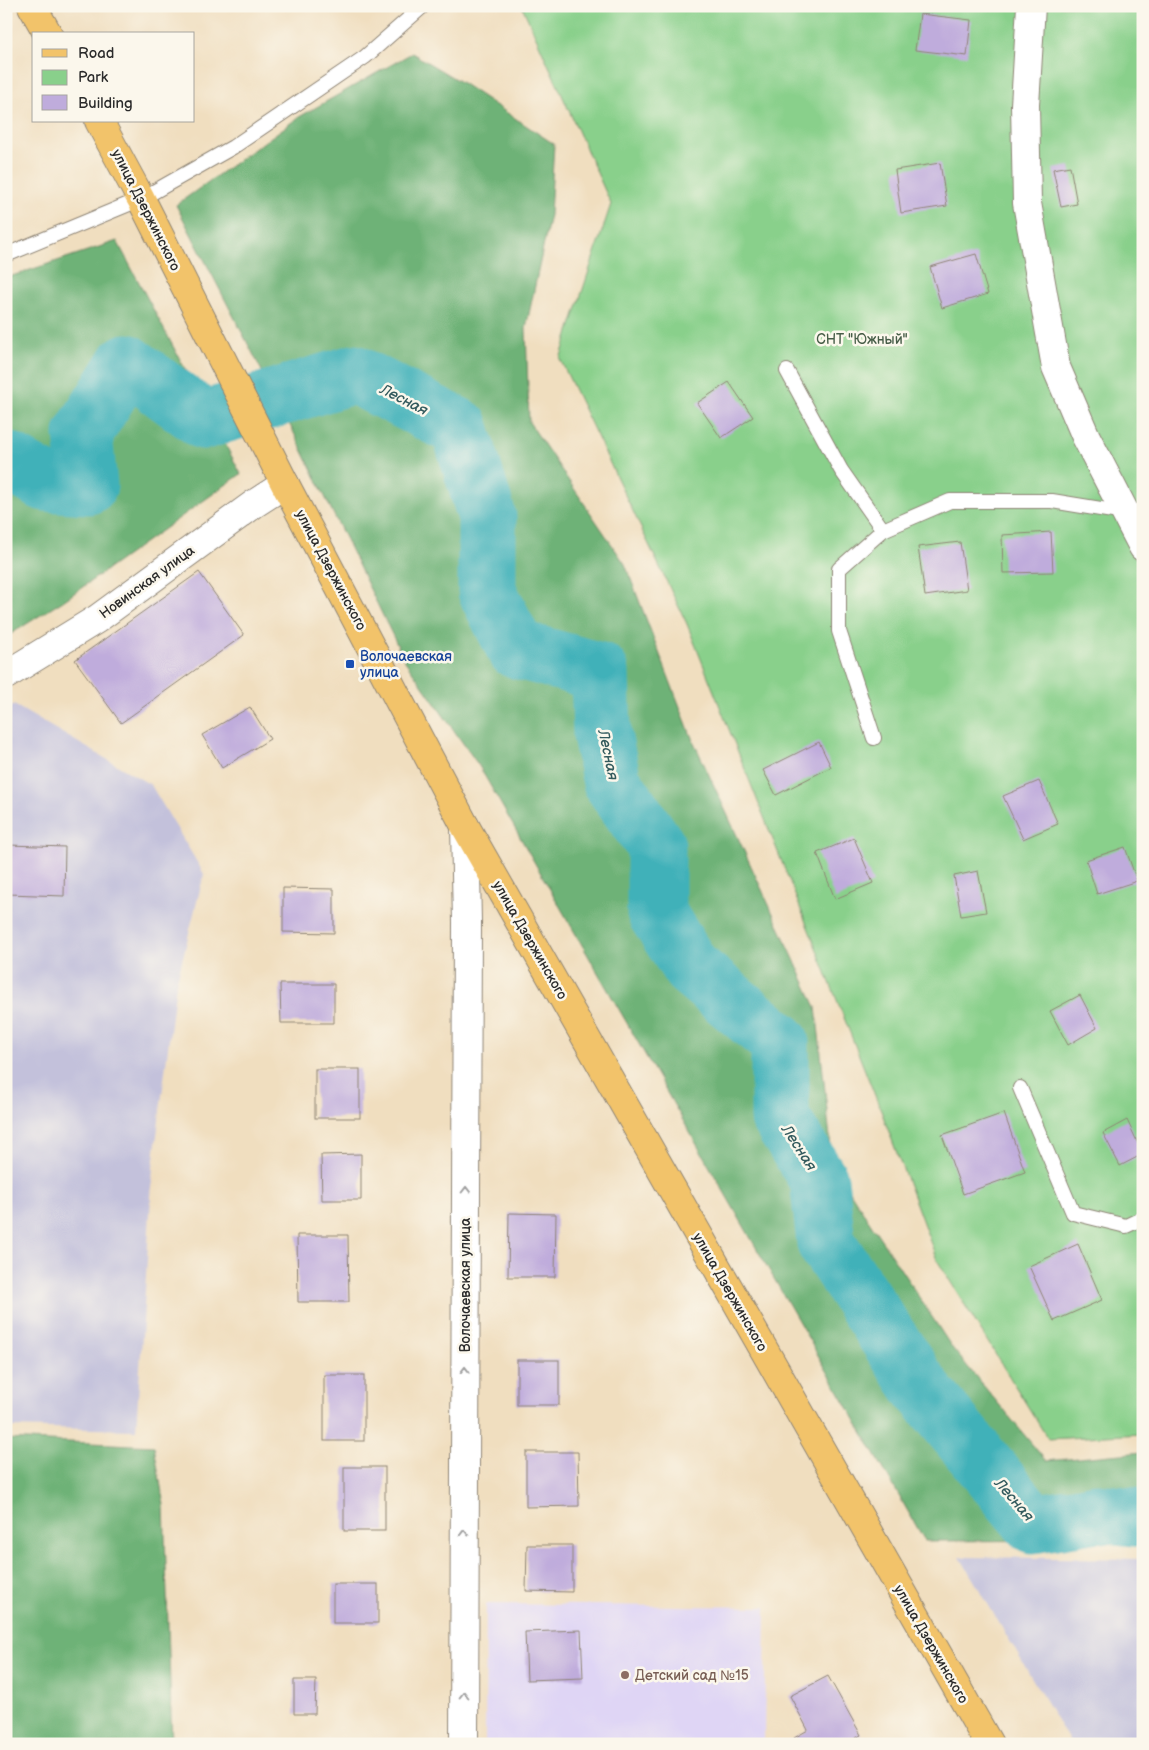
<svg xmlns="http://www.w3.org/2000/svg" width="1149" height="1750" font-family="'Balsamiq Sans',sans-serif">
	<rect width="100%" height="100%" fill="#fbf7ec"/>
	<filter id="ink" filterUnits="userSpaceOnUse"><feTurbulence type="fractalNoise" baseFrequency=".02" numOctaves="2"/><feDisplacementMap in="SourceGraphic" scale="10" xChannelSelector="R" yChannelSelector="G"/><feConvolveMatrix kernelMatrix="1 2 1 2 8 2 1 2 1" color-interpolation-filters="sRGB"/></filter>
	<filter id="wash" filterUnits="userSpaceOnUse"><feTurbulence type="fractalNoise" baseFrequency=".0096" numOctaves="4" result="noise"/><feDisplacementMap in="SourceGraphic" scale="20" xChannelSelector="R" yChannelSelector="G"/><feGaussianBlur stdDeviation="1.12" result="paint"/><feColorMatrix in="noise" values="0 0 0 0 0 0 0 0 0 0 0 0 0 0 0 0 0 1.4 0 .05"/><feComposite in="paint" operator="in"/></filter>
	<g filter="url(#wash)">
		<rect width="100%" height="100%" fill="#f0debf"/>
		<polygon fill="#dfd5f5" points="486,1604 766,1607 764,1744 485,1744"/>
		<g fill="#c3c1db">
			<polygon points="14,705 151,785 204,874 176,984 153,1167 136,1430 6,1427 6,708"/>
			<polygon points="960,1557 1143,1559 1143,1744 1071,1744"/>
		</g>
		<polygon fill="#89d08b" stroke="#5a7e5b" points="522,6 1143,6 1143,1434 1048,1439 937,1260 880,1108 687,624 560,359 611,204"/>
		<g fill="#6eb277" stroke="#4c6e51">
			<polygon points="412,53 462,83 554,144 550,215 526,328 529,422 625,564 692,738 816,1007 833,1166 953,1349 1046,1461 1143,1452 1143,1540 925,1541 479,766 405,661 294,433 176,205 299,117"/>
			<polygon points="117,241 241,474 63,601 6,637 6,278"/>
			<polygon points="6,1439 154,1446 164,1505 172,1744 6,1744"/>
		</g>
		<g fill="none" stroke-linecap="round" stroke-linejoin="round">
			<polyline stroke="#41b1b9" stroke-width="59" points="6,460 45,482 88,485 83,434 127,363 204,420 354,374 460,428 487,517 487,591 516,649 600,672 602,735 612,782 656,846 656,912 691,968 780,1042 780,1118 819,1180 826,1243 922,1389 1033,1524 1097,1513 1143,1518"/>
		</g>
		<g id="blocks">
			<g fill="#bfacdc">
				<polygon points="920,14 971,20 967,56 915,50"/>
				<polygon points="940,163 947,206 901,213 895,170"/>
				<polygon points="1070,166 1077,204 1061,207 1053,169"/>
				<polygon points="976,254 988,294 942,308 930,267"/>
				<polygon points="729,382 753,417 721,438 697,403"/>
				<polygon points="1051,532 1053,572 1003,573 1002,535"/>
				<polygon points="960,542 967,590 925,596 918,547"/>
				<polygon points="199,572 244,635 121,723 75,660"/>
				<polygon points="250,707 270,739 222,768 202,735"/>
				<polygon points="819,742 831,767 776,795 763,770"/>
				<polygon points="1039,781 1058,824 1023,839 1003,796"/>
				<polygon points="854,838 873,883 835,899 817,853"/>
				<polygon points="9,845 65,847 64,896 8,894"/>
				<polygon points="1125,847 1137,881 1097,894 1086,860"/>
				<polygon points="978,871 986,912 961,916 954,876"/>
				<polygon points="283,888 334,889 334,933 283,932"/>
				<polygon points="280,984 334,984 334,1023 281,1023"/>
				<polygon points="1080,995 1097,1028 1068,1045 1050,1011"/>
				<rect x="315" y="1069" width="45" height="49"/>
				<polygon points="1004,1113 1025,1172 963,1194 942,1135"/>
				<polygon points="1127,1120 1143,1154 1120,1166 1103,1133"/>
				<polygon points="361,1154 361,1200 322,1200 321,1155"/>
				<polygon points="509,1213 556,1214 555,1277 508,1277"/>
				<polygon points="297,1235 348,1235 349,1302 298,1302"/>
				<polygon points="1078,1244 1102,1300 1054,1321 1029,1266"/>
				<rect x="517" y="1360" width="42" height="45"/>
				<rect x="324" y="1375" width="40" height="66"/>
				<polygon points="526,1452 578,1452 579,1506 526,1507"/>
				<rect x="344" y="1467" width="41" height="64"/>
				<polygon points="527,1545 572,1545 572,1592 526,1591"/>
				<rect x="333" y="1584" width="45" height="39"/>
				<polygon points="581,1630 583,1678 527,1680 525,1632"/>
				<polygon points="828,1676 861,1735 846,1744 797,1744 794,1738 808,1730 790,1696"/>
				<polygon points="294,1680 316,1680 315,1714 294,1714"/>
			</g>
		</g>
	</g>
	<g filter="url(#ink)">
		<use href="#blocks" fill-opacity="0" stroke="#8e8475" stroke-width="1"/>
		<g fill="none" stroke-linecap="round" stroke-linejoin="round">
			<g stroke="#8e8475" stroke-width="16">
				<g id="service">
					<polyline points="6,255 141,199 233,147 365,57 423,6"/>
					<polyline points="787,371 841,470 883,530"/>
					<polyline points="874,738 839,631 839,569 883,530 950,501 1052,501 1125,513"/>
					<polyline points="1020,1088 1073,1213 1126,1226 1143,1218"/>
				</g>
			</g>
			<g stroke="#8e8475" stroke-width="30">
				<g id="minor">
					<polyline points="1031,6 1025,105 1027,203 1056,367 1086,437 1143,547"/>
					<polyline points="6,675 97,619 254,504 285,484"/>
					<polyline points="464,1744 467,922 465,826"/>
				</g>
			</g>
			<g stroke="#8e8475" stroke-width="30">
				<g id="primary">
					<polyline points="32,6 48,34"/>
					<polyline points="99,121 141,199 285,484 465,826 989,1744"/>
				</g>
			</g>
			<use href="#service" stroke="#fff" stroke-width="14"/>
			<use href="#minor" stroke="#fff" stroke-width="28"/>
			<use href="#primary" stroke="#f2c36a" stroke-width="28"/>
		</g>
		<defs><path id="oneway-chevron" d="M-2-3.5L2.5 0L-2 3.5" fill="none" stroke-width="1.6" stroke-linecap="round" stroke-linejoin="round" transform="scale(1.25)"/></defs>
		<g stroke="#a0a0a0">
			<use href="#oneway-chevron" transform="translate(466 1190) rotate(-90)"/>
			<use href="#oneway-chevron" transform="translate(465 1370) rotate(-90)"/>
			<use href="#oneway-chevron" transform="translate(464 1533) rotate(-90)"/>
			<use href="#oneway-chevron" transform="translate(464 1695) rotate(-90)"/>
		</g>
	</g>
	<rect fill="#1a4fb4" stroke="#fbf7ec" stroke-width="2" x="345" y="659" width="10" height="10" rx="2.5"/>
	<circle fill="#8d6e63" stroke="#fbf7ec" stroke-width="2" cx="625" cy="1675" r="5"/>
	<g text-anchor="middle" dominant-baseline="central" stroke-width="5" stroke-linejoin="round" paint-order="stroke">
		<g font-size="14" fill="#2b2b2b" stroke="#fbf7ec">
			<text transform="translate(146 210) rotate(63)">улица Дзержинского</text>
			<text transform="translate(331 570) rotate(62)">улица Дзержинского</text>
			<text transform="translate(147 582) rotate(-36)">Новинская улица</text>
			<text transform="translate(530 940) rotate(60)">улица Дзержинского</text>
			<text transform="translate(465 1285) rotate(-90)">Волочаевская улица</text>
			<text transform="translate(730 1292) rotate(60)">улица Дзержинского</text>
			<text transform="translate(931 1644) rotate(60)">улица Дзержинского</text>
		</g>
		<g font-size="14" fill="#475d48" stroke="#fbf7ec">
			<text x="862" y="339">СНТ "Южный"</text>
		</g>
		<g font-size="14" fill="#164399" stroke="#fbf7ec" text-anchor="start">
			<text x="360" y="656">Волочаевская<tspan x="360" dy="16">улица</tspan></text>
		</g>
		<g font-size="14" fill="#785e54" stroke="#fbf7ec" text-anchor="start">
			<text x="635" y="1675">Детский сад №15</text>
		</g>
		<g font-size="15" font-style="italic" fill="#335a5d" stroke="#fbf7ec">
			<text transform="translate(404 400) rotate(27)">Лесная</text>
			<text transform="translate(608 755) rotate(78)">Лесная</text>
			<text transform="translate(799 1148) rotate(57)">Лесная</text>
			<text transform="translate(1014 1500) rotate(49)">Лесная</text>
		</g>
	</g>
	<rect width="1149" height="1750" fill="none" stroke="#fbf7ec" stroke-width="25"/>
	<rect x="32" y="32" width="162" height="90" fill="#fbf7ec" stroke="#a8a59f"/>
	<rect x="42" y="49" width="25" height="8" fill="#f2c36a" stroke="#a8a59f"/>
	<text x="78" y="58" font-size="15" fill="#2b2b2b">Road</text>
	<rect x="42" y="70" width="25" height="15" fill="#89d08b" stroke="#a8a59f"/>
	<text x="78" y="82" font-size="15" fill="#2b2b2b">Park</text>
	<rect x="42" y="95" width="25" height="15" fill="#bfacdc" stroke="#a8a59f"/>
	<text x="78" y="108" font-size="15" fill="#2b2b2b">Building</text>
</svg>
